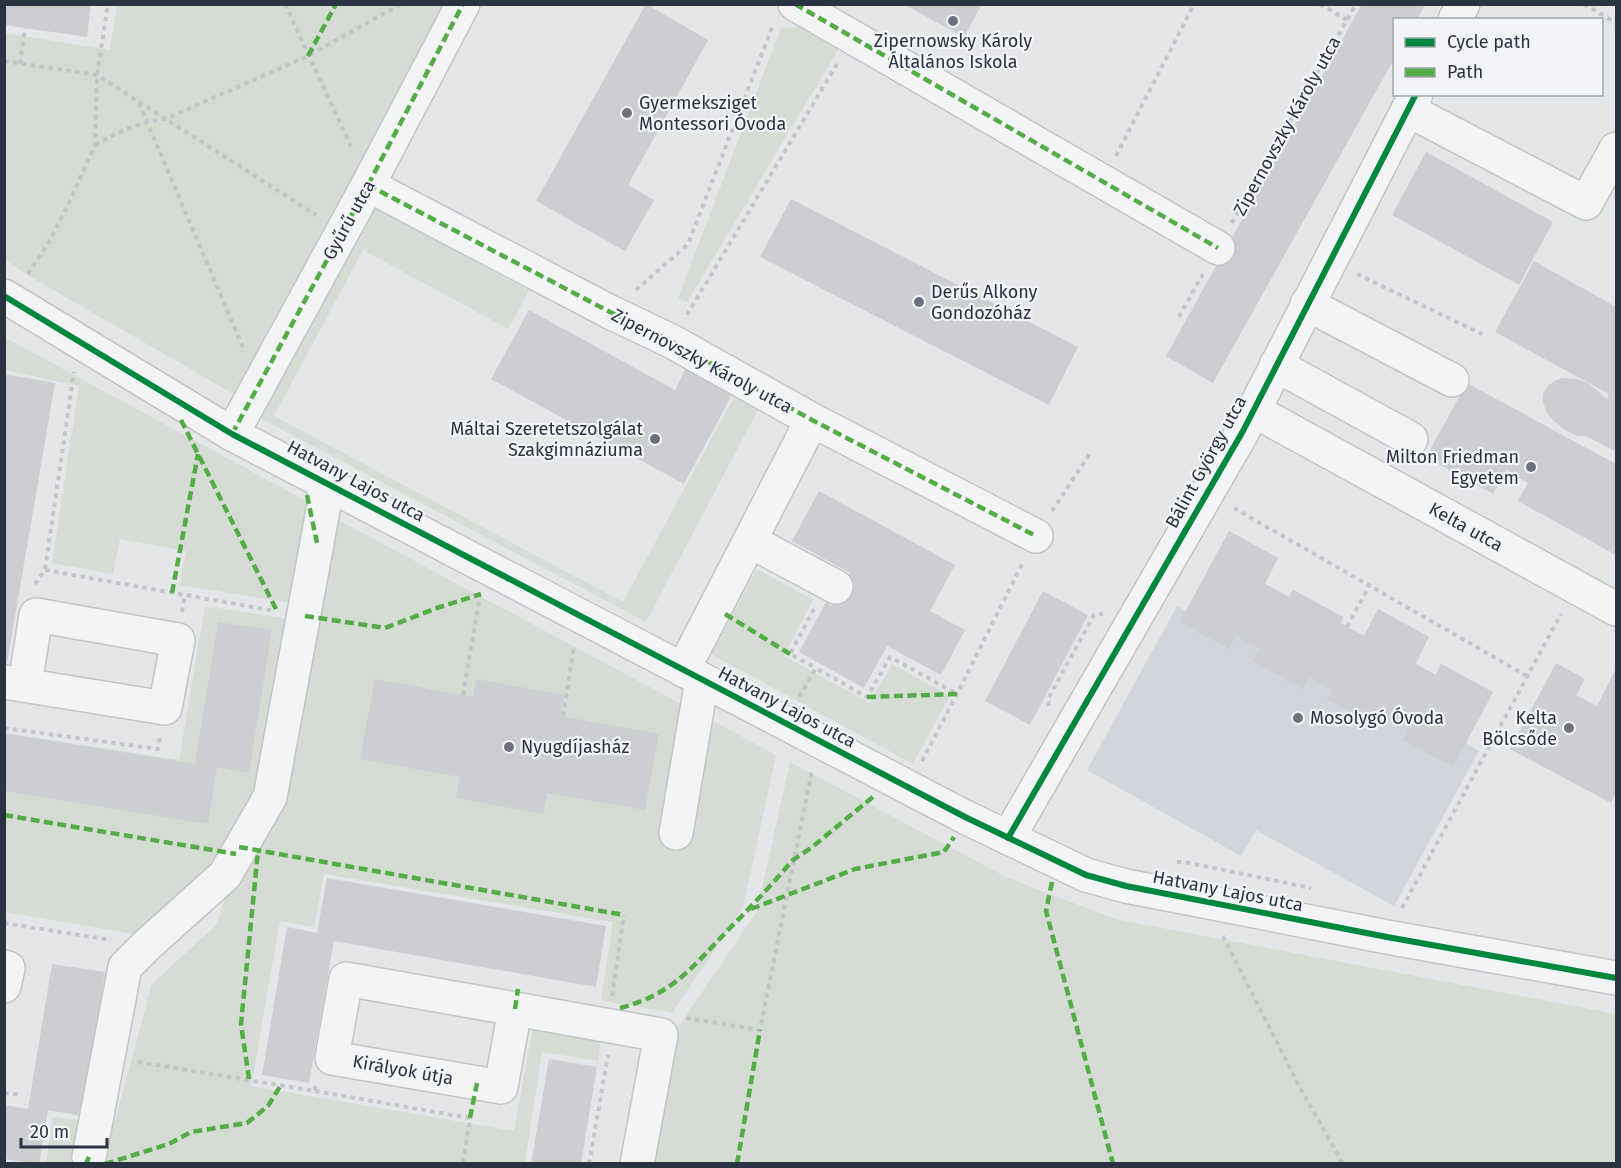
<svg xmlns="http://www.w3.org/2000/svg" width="1621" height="1168" font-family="'Fira Sans',sans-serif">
	<rect width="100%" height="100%" fill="#e4e6e8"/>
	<polygon fill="#d2d5db" points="1229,531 1278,558 1265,584 1289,597 1293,590 1343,617 1341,623 1364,636 1378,609 1429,637 1416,664 1436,675 1441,664 1493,692 1466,743 1479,751 1394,906 1256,830 1241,856 1087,770 1177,606 1186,611"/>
	<g fill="#d4dcd4">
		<polygon points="117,5 447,5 237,396 29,276 5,260 4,33 110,50"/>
		<polygon points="813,22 844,40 687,302 678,298 781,28 800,27"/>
		<polygon points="365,202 529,291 508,329 363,250 274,416 623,602 735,395 759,408 646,622 245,410"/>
		<polygon points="4,337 317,507 298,604 180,585 186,551 120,539 113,574 52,563 79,386 5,370"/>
		<polygon points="329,515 776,755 743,908 672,1013 601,1000 613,922 324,874 314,927 280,921 251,1086 514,1131 534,1020 602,1032 598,1061 542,1052 525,1163 46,1164 53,1117 114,1124 152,984 216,925 242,852"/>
		<polygon points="757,569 813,600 784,656 870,703 892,664 950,696 913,764 711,654"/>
		<polygon points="205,606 289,619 282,636 292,637 264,795 218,872 145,936 5,912 4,733 179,760"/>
		<polygon points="790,762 1008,878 1115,919 1616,1014 1616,1163 648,1164 671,1038 757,911"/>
	</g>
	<g fill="#ccced1">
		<polygon points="4,4 91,4 87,37 4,25"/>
		<polygon points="646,4 708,40 628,185 654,200 625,251 536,201"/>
		<polygon points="903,4 982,4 964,37"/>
		<polygon points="1362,4 1425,4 1417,20 1394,20 1394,59 1213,383 1166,356"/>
		<polygon points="1426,152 1553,222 1519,285 1392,215"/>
		<polygon points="791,199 1078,347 1049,405 760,257"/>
		<polygon points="1534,261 1616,307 1616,452 1586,436 1578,436 1565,430 1555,422 1547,413 1543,402 1543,394 1547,387 1554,381 1562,378 1575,379 1588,383 1607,399 1609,394 1495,332"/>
		<polygon points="529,310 675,390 686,368 733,393 684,484 491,379"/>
		<polygon points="4,374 55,383 6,669 4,669"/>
		<polygon points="1467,383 1616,464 1616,555 1518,501 1528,483 1506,470 1493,494 1426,457"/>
		<polygon points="819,491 955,565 930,611 965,630 941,675 887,646 864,688 799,652 826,602 832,606 850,573 792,541"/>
		<polygon points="1229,531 1278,558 1265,584 1289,597 1293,590 1343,617 1340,623 1364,636 1378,609 1429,637 1415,664 1436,675 1441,664 1493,692 1453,767 1403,740 1408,730 1384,717 1379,727 1327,699 1332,690 1309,677 1303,689 1253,661 1259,649 1236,636 1229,649 1180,622"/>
		<polygon points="1043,591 1088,615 1030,725 985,701"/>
		<polygon points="218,622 272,630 249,773 217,767 208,824 4,791 4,733 195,764"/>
		<polygon points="1556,663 1585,679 1576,695 1597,706 1616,669 1616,793 1611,803 1510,749"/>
		<polygon points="375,679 473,697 476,679 564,695 560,716 659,734 645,810 547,793 543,814 456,798 460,777 360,759"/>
		<polygon points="327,878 606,926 596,987 334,941 309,1083 262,1075 287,927 317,933"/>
		<polygon points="52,964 105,972 82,1116 48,1110 39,1164 4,1159 4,1105 28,1109"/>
		<polygon points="549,1059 597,1067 581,1164 531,1164"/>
	</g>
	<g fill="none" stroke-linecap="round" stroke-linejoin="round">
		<g stroke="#c2c4c6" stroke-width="36">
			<g id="minor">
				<polyline points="795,4 1218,248"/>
				<polyline points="1455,20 1463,4"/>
				<polyline points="1408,110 1586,203 1616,149"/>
				<polyline points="368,185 610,312 671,341 812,420 1036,536"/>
				<polyline points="4,296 232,434 965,817 1086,875 1126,886 1387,937 1616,978"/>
				<polyline points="1307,304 1452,380"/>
				<polyline points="1276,365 1411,439"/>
				<polyline points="1253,410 1616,609"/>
				<polyline points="232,434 368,185 463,4"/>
				<polyline points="750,541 836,587"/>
				<polyline points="683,670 812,420"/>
				<polyline points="4,682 165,708 178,640 36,615 25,685"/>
				<polyline points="676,833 702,680"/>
				<polyline points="1008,838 1243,431 1416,94"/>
				<polyline points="4,967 8,968 4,986"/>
				<polyline points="515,1009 346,979 332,1058 501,1087 515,1009 661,1035 637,1164"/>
				<polyline points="89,1157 125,967 147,945 225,875 270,797 317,543 324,505 324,481"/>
			</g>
		</g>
		<g stroke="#c3c4c8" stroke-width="4" stroke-dasharray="4.5 4.5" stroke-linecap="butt">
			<polyline points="285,4 353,151"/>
			<polyline points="1320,4 1347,20"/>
			<polyline points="1584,4 1616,23"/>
			<polyline points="4,61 97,75 316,215"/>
			<polyline points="20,64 25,28"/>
			<polyline points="139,103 244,350"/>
			<path d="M 95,145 C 118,132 139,122 165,119 L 308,56 L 401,4"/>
			<polyline points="1116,156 1194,4"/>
			<polyline points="1232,223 1356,4"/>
			<polyline points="28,274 49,242 68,205 95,145 97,75 108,4"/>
			<polyline points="1357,274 1484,335"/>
			<polyline points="636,290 688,244 773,25"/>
			<polyline points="687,315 837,64"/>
			<polyline points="1179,317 1203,274"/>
			<polyline points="1234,508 1527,676"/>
			<polyline points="1052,511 1091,452"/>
			<polyline points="45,570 275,611"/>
			<polyline points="35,584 45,570 74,372"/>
			<polyline points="814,609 790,654 816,668"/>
			<polyline points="182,612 185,595"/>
			<polyline points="1347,627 1369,586"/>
			<polyline points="463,695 480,596"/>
			<polyline points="799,697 816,668 867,697 890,657 957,694"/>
			<polyline points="1049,706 1048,699 1094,615 1103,614"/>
			<polyline points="563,716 574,646"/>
			<polyline points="4,728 158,749 160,737"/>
			<polyline points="922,761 957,694 1023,562"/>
			<polyline points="1177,862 1185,862 1311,888"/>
			<polyline points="1402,908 1561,614"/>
			<polyline points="4,923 111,940"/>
			<polyline points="1223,936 1297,1082 1343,1164"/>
			<polyline points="612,996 624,915"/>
			<polyline points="686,1018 760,1030 812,770"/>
			<polyline points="138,1062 315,1091 316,1082"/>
			<polyline points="315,1091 470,1118 463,1164"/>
			<polyline points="4,1093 21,1095"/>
			<polyline points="589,1164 608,1055"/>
		</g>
		<use href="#minor" stroke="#f3f4f5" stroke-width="33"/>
		<g stroke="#54ac46" stroke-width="4.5" stroke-dasharray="9 4.5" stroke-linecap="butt">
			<polyline points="795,4 1218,248"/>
			<polyline points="308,56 336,4"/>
			<polyline points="368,185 610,312 671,341 812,420 1036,536"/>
			<polyline points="181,420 277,611"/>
			<polyline points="232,434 368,185 463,4"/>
			<polyline points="307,495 317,543"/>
			<polyline points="172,593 198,454"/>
			<polyline points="725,614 790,654"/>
			<polyline points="305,616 385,628 437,608 481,594"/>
			<polyline points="867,697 957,694"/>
			<polyline points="4,815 236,854"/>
			<polyline points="239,847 624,915"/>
			<polyline points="1052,882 1046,911 1113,1164"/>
			<polyline points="751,909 855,869 944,852 954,837"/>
			<path d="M 620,1008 C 674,994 693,966 730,928 C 752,906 773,883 793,860 L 811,848 L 874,796"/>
			<polyline points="515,1009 518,989"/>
			<polyline points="249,1079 241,1024 258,851"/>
			<polyline points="470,1118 477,1083"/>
			<polyline points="86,1164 89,1157"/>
			<polyline points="105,1164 169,1144 191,1132 247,1123 268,1106 281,1085"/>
			<polyline points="737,1164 760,1030"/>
		</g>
		<g stroke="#f2f4f7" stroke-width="10">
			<g id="cycleway">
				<polyline points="4,296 232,434 965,817 1086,875 1126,886 1387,937 1616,978"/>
				<polyline points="1008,838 1243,431 1416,94"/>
			</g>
		</g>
		<use href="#cycleway" stroke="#00873e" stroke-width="6"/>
	</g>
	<g fill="#6c717c" stroke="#f2f4f7" stroke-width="2">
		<circle cx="953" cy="21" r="6"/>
		<circle cx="627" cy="113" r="6"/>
		<circle cx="919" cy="302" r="6"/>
		<circle cx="655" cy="439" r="6"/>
		<circle cx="1531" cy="467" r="6"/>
		<circle cx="1298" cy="718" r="6"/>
		<circle cx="1569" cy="728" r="6"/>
		<circle cx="509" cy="747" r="6"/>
	</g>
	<g text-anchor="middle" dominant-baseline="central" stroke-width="4.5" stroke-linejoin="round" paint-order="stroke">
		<g font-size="18" fill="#2b3242" stroke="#f2f4f7" text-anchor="start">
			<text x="953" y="41" text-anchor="middle">Zipernowsky Károly<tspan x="953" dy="21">Általános Iskola</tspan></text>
			<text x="639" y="103">Gyermeksziget<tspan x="639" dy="21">Montessori Óvoda</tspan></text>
			<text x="931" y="292">Derűs Alkony<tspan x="931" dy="21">Gondozóház</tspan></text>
			<text x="643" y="429" text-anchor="end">Máltai Szeretetszolgálat<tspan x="643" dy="21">Szakgimnáziuma</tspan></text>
			<text x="1519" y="457" text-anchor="end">Milton Friedman<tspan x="1519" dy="21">Egyetem</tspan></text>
			<text x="1310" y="718">Mosolygó Óvoda</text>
			<text x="1557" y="718" text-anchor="end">Kelta<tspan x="1557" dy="21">Bölcsőde</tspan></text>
			<text x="521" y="747">Nyugdíjasház</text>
		</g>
		<g font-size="18" fill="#2b3242" stroke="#f2f4f7">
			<text transform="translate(1287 126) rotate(-61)">Zipernovszky Károly utca</text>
			<text transform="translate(349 220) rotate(-61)">Gyűrű utca</text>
			<text transform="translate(702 361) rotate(28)">Zipernovszky Károly utca</text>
			<text transform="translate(1206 462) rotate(-61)">Bálint György utca</text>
			<text transform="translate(356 481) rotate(28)">Hatvany Lajos utca</text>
			<text transform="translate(1466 527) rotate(29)">Kelta utca</text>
			<text transform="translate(787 707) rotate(28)">Hatvany Lajos utca</text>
			<text transform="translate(1228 891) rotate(11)">Hatvany Lajos utca</text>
			<text transform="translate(403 1070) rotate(10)">Királyok útja</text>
		</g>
	</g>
	<rect width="1621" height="1168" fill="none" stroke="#2b3242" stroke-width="12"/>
	<rect x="1393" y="18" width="210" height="78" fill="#f2f4f7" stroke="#a2a6af" stroke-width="1.5"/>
	<rect x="1405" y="38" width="30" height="9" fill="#00873e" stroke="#a2a6af" stroke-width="1.5"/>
	<text x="1447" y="48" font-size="18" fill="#2b3242">Cycle path</text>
	<rect x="1405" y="68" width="30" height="9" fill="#54ac46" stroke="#a2a6af" stroke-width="1.5"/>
	<text x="1447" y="78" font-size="18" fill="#2b3242">Path</text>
	<path d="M21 1138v9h86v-9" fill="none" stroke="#2b3242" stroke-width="3"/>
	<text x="30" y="1138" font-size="18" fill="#2b3242" stroke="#f2f4f7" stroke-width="4.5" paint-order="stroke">20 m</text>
</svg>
